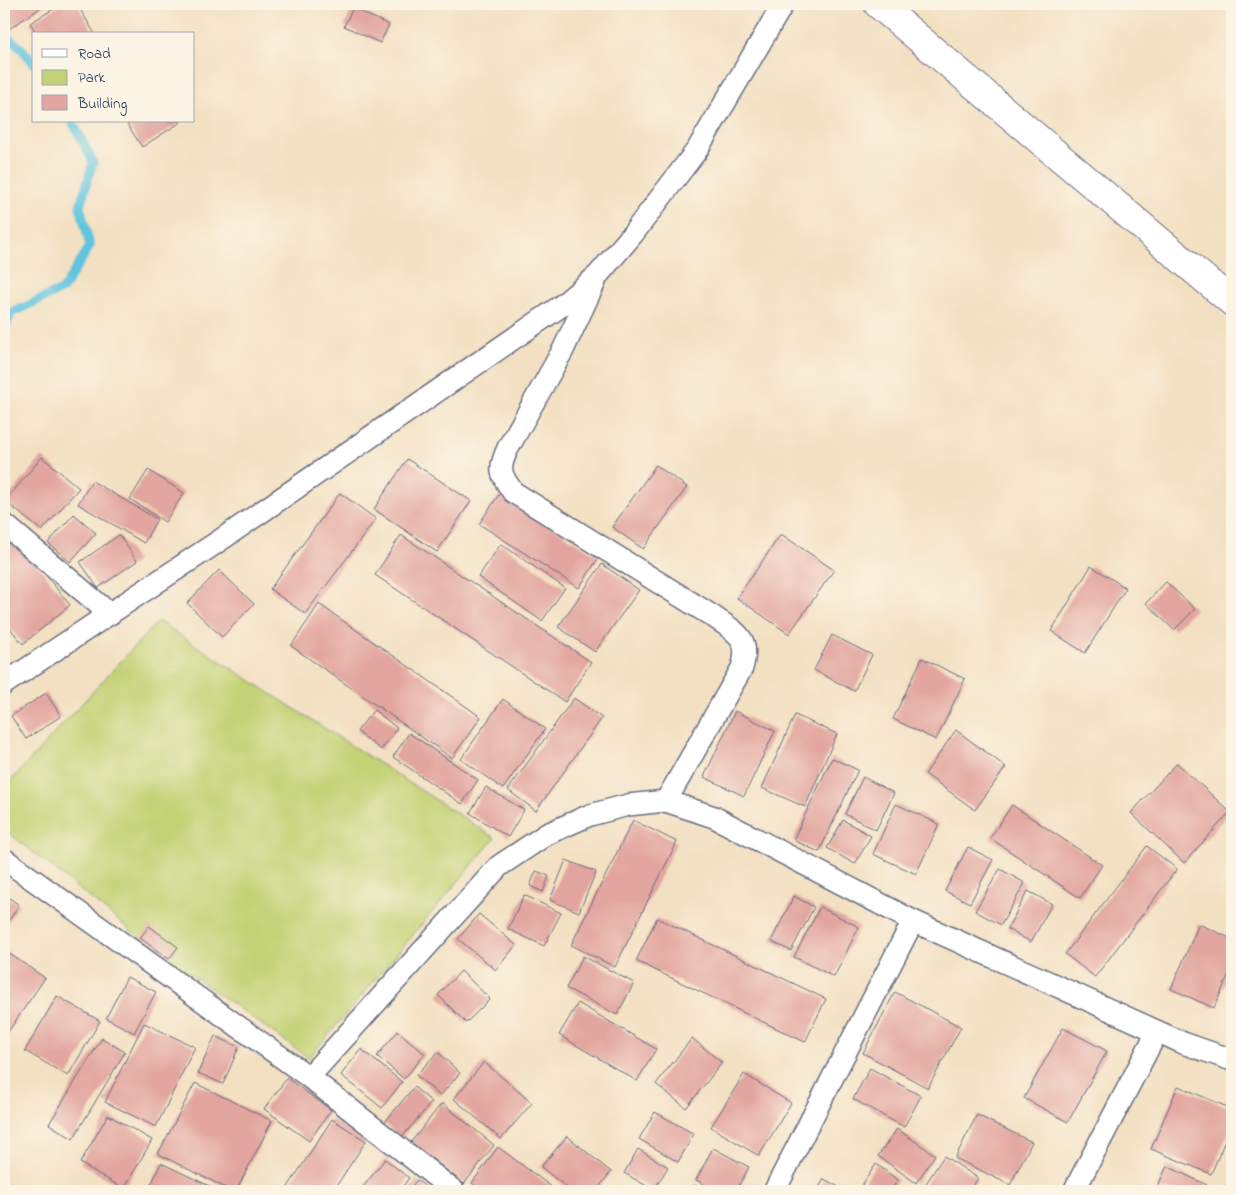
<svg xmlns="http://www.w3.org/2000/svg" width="1236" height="1195" font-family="'Indie Flower',sans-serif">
	<rect width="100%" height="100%" fill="#fcf5e5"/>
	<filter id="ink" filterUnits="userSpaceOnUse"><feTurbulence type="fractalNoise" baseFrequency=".02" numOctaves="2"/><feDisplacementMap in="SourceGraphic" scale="10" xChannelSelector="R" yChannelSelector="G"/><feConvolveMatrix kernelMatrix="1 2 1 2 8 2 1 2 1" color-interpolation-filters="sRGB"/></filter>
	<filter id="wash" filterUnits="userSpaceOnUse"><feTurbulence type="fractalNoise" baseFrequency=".0096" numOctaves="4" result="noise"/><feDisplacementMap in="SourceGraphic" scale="20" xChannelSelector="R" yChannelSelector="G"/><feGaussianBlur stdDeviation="1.12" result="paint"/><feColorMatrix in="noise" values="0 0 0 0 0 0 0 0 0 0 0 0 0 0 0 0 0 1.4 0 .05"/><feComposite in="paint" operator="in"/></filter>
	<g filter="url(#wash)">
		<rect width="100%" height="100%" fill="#f3e0c2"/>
		<polygon fill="#c3d274" stroke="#6f8069" points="158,621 495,838 309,1058 169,959 177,947 140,938 4,829 4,788"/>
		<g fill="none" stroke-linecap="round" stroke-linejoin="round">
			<g stroke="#60c4de" stroke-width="9">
				<polyline points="4,34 22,49 34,64"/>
				<polyline points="4,333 11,313 63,289 90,246 80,206 93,162 72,121"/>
			</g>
		</g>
		<g id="blocks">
			<g fill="#e2a59f">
				<polygon points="4,4 46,4 9,29 4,21"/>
				<polygon points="62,4 77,4 95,34 37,34 30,23"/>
				<polygon points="353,8 389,25 380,43 344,26"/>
				<polygon points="125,121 180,121 181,122 142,147"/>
				<polygon points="42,457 79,488 42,531 5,501"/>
				<polygon points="407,459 471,501 437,552 374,509"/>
				<polygon points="656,465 687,487 643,549 612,527"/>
				<polygon points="148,470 184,493 165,522 130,499"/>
				<polygon points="92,481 157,519 144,543 78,504"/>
				<polygon points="340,493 376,519 305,614 270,589"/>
				<polygon points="500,493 599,557 579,588 479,524"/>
				<polygon points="74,514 96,533 70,562 48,543"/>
				<polygon points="781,534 834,570 789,634 737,598"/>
				<polygon points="13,535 70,605 23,644 4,621 4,542"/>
				<polygon points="119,535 137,561 98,588 80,562"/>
				<polygon points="401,535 591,662 565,702 375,575"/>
				<polygon points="501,544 565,588 542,621 478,577"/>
				<polygon points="602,564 639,590 595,652 558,627"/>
				<polygon points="1091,566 1126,588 1085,653 1051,631"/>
				<polygon points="219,570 254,604 222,637 187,603"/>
				<polygon points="1166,582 1195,609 1174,630 1146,603"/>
				<polygon points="319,604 481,717 452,758 291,646"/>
				<polygon points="832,635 872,655 854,691 814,670"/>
				<polygon points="922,658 965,679 936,740 893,719"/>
				<polygon points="46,693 61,716 26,739 11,716"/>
				<polygon points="574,698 602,718 536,811 508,790"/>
				<polygon points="503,699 545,729 503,789 461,759"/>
				<polygon points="374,710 397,728 381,750 357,731"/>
				<polygon points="735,711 775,731 744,796 704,777"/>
				<polygon points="795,715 837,734 805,807 762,788"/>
				<polygon points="956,730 1006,767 975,810 925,774"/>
				<polygon points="409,733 478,780 462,804 393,757"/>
				<polygon points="832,758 858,770 819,852 793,840"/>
				<polygon points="1177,763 1230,812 1184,863 1131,813"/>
				<polygon points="863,777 894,793 876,830 845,814"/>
				<polygon points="486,787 524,810 508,837 470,813"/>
				<polygon points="896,804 939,824 916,874 873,854"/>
				<polygon points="1012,805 1102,865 1080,898 990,838"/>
				<polygon points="633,820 677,842 615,967 571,945"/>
				<polygon points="843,820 871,836 855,864 827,848"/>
				<polygon points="1147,846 1177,869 1095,977 1065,954"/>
				<polygon points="968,847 993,860 970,903 945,891"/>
				<polygon points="566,860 596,872 579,912 550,900"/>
				<polygon points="1000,869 1025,883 1001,925 975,911"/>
				<polygon points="536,871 549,876 543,892 530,886"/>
				<polygon points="1028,891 1052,904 1031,942 1007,929"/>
				<polygon points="4,894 19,905 6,925 4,924"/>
				<polygon points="524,895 561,913 544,946 508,929"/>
				<polygon points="794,896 814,907 791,951 771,941"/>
				<polygon points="820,907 859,927 834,977 794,957"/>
				<polygon points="479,914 516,945 496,970 458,939"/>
				<polygon points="657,918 826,999 805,1042 636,961"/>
				<polygon points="1199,924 1232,939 1232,967 1214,1008 1171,989"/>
				<polygon points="149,926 178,947 169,959 140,938"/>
				<polygon points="4,950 45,978 6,1035 4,1033"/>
				<polygon points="583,956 634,983 617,1015 566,988"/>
				<polygon points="461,971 490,999 466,1023 438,995"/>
				<polygon points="127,977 156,992 134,1033 106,1018"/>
				<polygon points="895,992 961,1027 928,1088 863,1053"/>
				<polygon points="57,996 100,1021 68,1076 25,1051"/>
				<polygon points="578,1003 656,1049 637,1081 559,1035"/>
				<polygon points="144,1023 195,1047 156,1127 105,1102"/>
				<polygon points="1063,1028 1107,1051 1068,1122 1024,1098"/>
				<polygon points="398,1031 425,1054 404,1079 377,1056"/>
				<polygon points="215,1036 239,1047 223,1084 198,1073"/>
				<polygon points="102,1038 125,1052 73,1139 49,1124"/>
				<polygon points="692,1038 722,1063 686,1108 656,1084"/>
				<polygon points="361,1049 402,1082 382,1108 341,1075"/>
				<polygon points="438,1052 460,1073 440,1096 416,1075"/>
				<polygon points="484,1062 532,1103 501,1139 454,1099"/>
				<polygon points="870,1068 921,1096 904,1127 853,1099"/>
				<polygon points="744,1074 791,1103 759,1156 711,1127"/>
				<polygon points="287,1078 331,1110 309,1141 264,1109"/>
				<polygon points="195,1083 272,1121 236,1191 232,1191 158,1154"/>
				<polygon points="1178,1086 1232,1109 1232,1124 1211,1174 1151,1149"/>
				<polygon points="414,1087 432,1102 401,1138 384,1123"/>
				<polygon points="442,1103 494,1145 464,1184 411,1142"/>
				<polygon points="655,1112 694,1134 678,1162 639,1139"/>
				<polygon points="108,1115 152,1140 124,1189 80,1163"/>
				<polygon points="977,1115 1032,1142 1010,1185 955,1158"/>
				<polygon points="332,1119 366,1141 333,1191 288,1191 286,1190"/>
				<polygon points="897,1129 935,1155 916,1183 878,1156"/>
				<polygon points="567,1136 611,1172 596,1191 571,1191 541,1167"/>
				<polygon points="498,1147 557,1191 483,1191 472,1183"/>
				<polygon points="713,1148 749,1167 736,1191 718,1191 696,1180"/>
				<polygon points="638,1149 668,1167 654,1190 624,1173"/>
				<polygon points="944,1156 978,1178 970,1191 921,1191"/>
				<polygon points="385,1159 409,1178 399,1191 360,1191"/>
				<polygon points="161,1163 220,1191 148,1191"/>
				<polygon points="876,1164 898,1180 890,1191 858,1191"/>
				<polygon points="1167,1166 1207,1185 1204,1191 1156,1190"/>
				<polygon points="824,1179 846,1191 817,1191"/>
				<polygon points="417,1180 431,1191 408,1191"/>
				<polygon points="694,1185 705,1191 691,1191"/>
			</g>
		</g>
	</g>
	<g filter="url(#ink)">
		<use href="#blocks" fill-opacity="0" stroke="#676d81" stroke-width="1"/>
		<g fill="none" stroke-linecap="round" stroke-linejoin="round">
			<g stroke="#676d81" stroke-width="24">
				<g id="street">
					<path d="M 595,282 L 563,350 L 508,448 C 498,469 500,474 513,492 L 714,617 C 737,633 751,638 742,668 L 666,801"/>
					<polyline points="4,524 110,614"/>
					<polyline points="4,684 222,539 561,306 598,275 632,235 697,150 783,4"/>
					<polyline points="4,859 309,1077 499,866 547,834 590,815 628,805 666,801 714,817 913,921 1183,1043 1232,1060"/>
					<polyline points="309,1077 454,1191"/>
					<polyline points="776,1188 913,921"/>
					<polyline points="1074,1191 1157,1032"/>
				</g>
			</g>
			<g stroke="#676d81" stroke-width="30">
				<polyline id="highway" points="878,4 1232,302"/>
			</g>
			<use href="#street" stroke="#fff" stroke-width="21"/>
			<use href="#highway" stroke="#fff" stroke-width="28"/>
		</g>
	</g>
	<rect width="1236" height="1195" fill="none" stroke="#fcf5e5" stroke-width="20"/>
	<rect x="32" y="32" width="162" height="90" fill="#fcf5e5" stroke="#a2a6af"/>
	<rect x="42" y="49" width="25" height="8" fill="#ffffff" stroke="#a2a6af"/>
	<text x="78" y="58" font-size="15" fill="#1b2f5e">Road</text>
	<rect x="42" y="70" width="25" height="15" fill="#c3d274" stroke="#a2a6af"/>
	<text x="78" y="82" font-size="15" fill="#1b2f5e">Park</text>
	<rect x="42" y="95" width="25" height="15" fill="#e2a59f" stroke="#a2a6af"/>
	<text x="78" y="108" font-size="15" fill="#1b2f5e">Building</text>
</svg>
